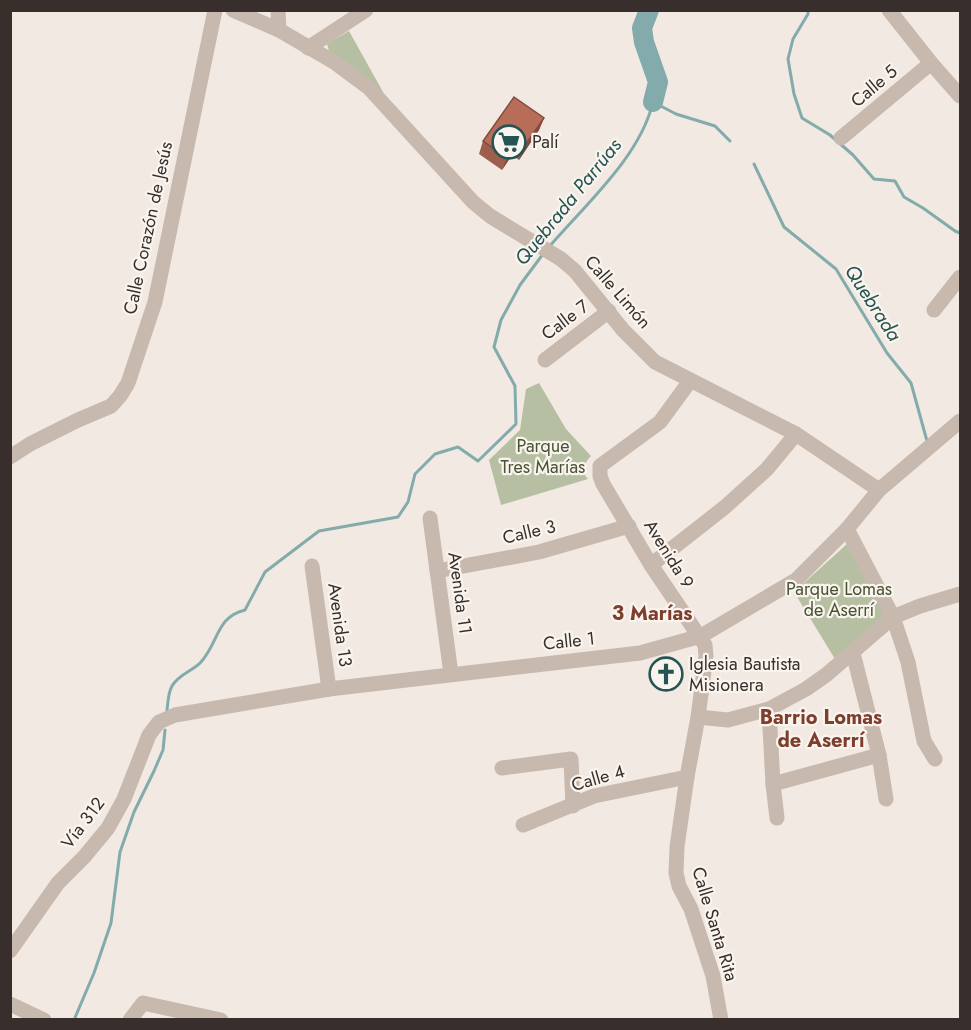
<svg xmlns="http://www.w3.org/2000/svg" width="971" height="1030" font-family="Jost,sans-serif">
	<rect width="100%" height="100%" fill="#f1e9e2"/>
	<g fill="#b7bfa3">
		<polygon points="349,31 388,101 329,51 327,44"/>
		<path d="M 539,383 L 566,429 L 591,456 C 586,461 584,465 583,473 L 588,479 L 501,505 L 489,460 L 520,430 L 526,389 Z"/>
		<polygon points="847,544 887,617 835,659 794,592"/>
	</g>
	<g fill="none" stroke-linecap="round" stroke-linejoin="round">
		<g stroke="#84abab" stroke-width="3">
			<polyline points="808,10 808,14 793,39 788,59 794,94 802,118 830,135 853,155 874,179 895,181 904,197 923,208 955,231 960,233"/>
			<polyline points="754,164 784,227 836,269 887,353 911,383 927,441"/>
			<path d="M 549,247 C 585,205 640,157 653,102 L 676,114 L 715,126 L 730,141"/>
			<path d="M 167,710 C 168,703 168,693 172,686 C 179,674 193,671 201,662 C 219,642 216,617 245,610 L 265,572 L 319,531 L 398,517 L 408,502 L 415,474 L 435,454 L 458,447 L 478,461 L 516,424 L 515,386 L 494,347 L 501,320 L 520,285 L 543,254"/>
			<polyline points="74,1020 94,973 111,923 120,852 134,812 154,771 163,750 165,730"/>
		</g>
		<polyline stroke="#84abab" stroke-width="20" points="649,10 642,28 644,42 658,82 653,102"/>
		<g stroke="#c8b9af" stroke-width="15">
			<polyline points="233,10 279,30 334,62 369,88 473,202 490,216 561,259 575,271 623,330 655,362 796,434 879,490"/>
			<polyline points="278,10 279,30"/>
			<polyline points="889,10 931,63 960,96"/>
			<polyline points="308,48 366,10"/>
			<polyline points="841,138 931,63"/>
			<polyline points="934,310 960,277"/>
			<polyline points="545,360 609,311"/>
			<polyline points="690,381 660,422 600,466 600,476 603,484 651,565 705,645 706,656 698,717 687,777 677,847 676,873 679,886 691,909 713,976 721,1020"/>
			<polyline points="10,457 30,444 78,420 111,406 120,396 128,383 155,302 215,10"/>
			<polyline points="430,518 451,674"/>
			<polyline points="847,529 893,617 908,662 924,741 935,759"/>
			<polyline points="651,565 725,507 767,469 796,434"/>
			<polyline points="312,566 329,689"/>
			<polyline points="437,571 539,552 629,526"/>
			<polyline points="853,653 879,755 886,799"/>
			<polyline points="769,709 773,784 777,818"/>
			<polyline points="698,717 728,720 769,709 806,689 826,675 893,617 920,606 960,594"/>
			<polyline points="502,768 571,759 573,806"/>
			<polyline points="773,784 879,755"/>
			<polyline points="523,825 594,796 687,777"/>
			<polyline points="10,951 58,883 84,857 108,828 124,799 149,735 159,722 175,715 329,689 640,653 701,636 796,580 847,529 879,490 960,421"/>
			<polyline points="10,1004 44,1020"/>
			<polyline points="130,1020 143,1003 221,1020"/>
		</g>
	</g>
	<polygon fill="#9e5e4d" points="544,118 539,130 519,160 512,155 502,170 479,154 483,141"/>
	<g fill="#814c3e">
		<polygon points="544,118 539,130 519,160 523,148"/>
		<polygon points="517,143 512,155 502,170 507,158"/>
	</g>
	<polygon fill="#b86d59" stroke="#814c3e" stroke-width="1.5" points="514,97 544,118 523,148 517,143 507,158 483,141"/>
	<defs>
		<g id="supermarket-ring" transform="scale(1.725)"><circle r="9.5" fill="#f9f4ee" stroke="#265455" stroke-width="1.5"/><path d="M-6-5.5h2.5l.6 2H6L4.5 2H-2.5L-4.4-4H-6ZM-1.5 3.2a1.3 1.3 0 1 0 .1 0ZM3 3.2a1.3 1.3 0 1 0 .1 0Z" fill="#265455"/></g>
		<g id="church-ring" transform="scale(1.725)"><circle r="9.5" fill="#f9f4ee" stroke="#265455" stroke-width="1.5"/><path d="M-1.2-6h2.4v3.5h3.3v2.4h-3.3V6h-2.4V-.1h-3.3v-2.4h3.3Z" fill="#265455"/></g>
	</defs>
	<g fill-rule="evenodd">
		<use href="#supermarket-ring" x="509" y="142"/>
		<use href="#church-ring" x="666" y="674"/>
	</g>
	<g text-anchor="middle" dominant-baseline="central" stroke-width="4.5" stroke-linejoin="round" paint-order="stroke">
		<g font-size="18" fill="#382f2c" stroke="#f9f4ee">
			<text transform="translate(874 86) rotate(-40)">Calle 5</text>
			<text transform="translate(148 228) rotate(-78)">Calle Corazón de Jesús</text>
			<text transform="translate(618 292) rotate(49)">Calle Limón</text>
			<text transform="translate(565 320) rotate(-37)">Calle 7</text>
			<text transform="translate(529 532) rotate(-13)">Calle 3</text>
			<text transform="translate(669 554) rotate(58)">Avenida 9</text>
			<text transform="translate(460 593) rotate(82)">Avenida 11</text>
			<text transform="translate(340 625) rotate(82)">Avenida 13</text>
			<text transform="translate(569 641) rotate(-6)">Calle 1</text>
			<text transform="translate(598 778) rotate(-16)">Calle 4</text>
			<text transform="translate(83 823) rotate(-53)">Vía 312</text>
			<text transform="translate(715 924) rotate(73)">Calle Santa Rita</text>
		</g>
		<g font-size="18" fill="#382f2c" stroke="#f9f4ee" text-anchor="start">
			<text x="532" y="142">Palí</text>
			<text x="689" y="664">Iglesia Bautista<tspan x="689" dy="21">Misionera</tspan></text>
		</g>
		<g font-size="18" fill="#495333" stroke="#f9f4ee">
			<text x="543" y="446">Parque<tspan x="543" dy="21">Tres Marías</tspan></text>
			<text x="839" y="589">Parque Lomas<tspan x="839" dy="21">de Aserrí</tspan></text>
		</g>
		<g font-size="20" font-style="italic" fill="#265455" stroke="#f9f4ee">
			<text transform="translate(568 202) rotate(-51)">Quebrada Parrúas</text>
			<text transform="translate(873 303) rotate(57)">Quebrada</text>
		</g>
		<g font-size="20" font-weight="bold" fill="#7e3e2e" stroke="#f9f4ee">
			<text x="652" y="613">3 Marías</text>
			<text x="821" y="717">Barrio Lomas<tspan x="821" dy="23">de Aserrí</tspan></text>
		</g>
	</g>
	<rect width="971" height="1030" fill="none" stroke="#382f2c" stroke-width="24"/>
</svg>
